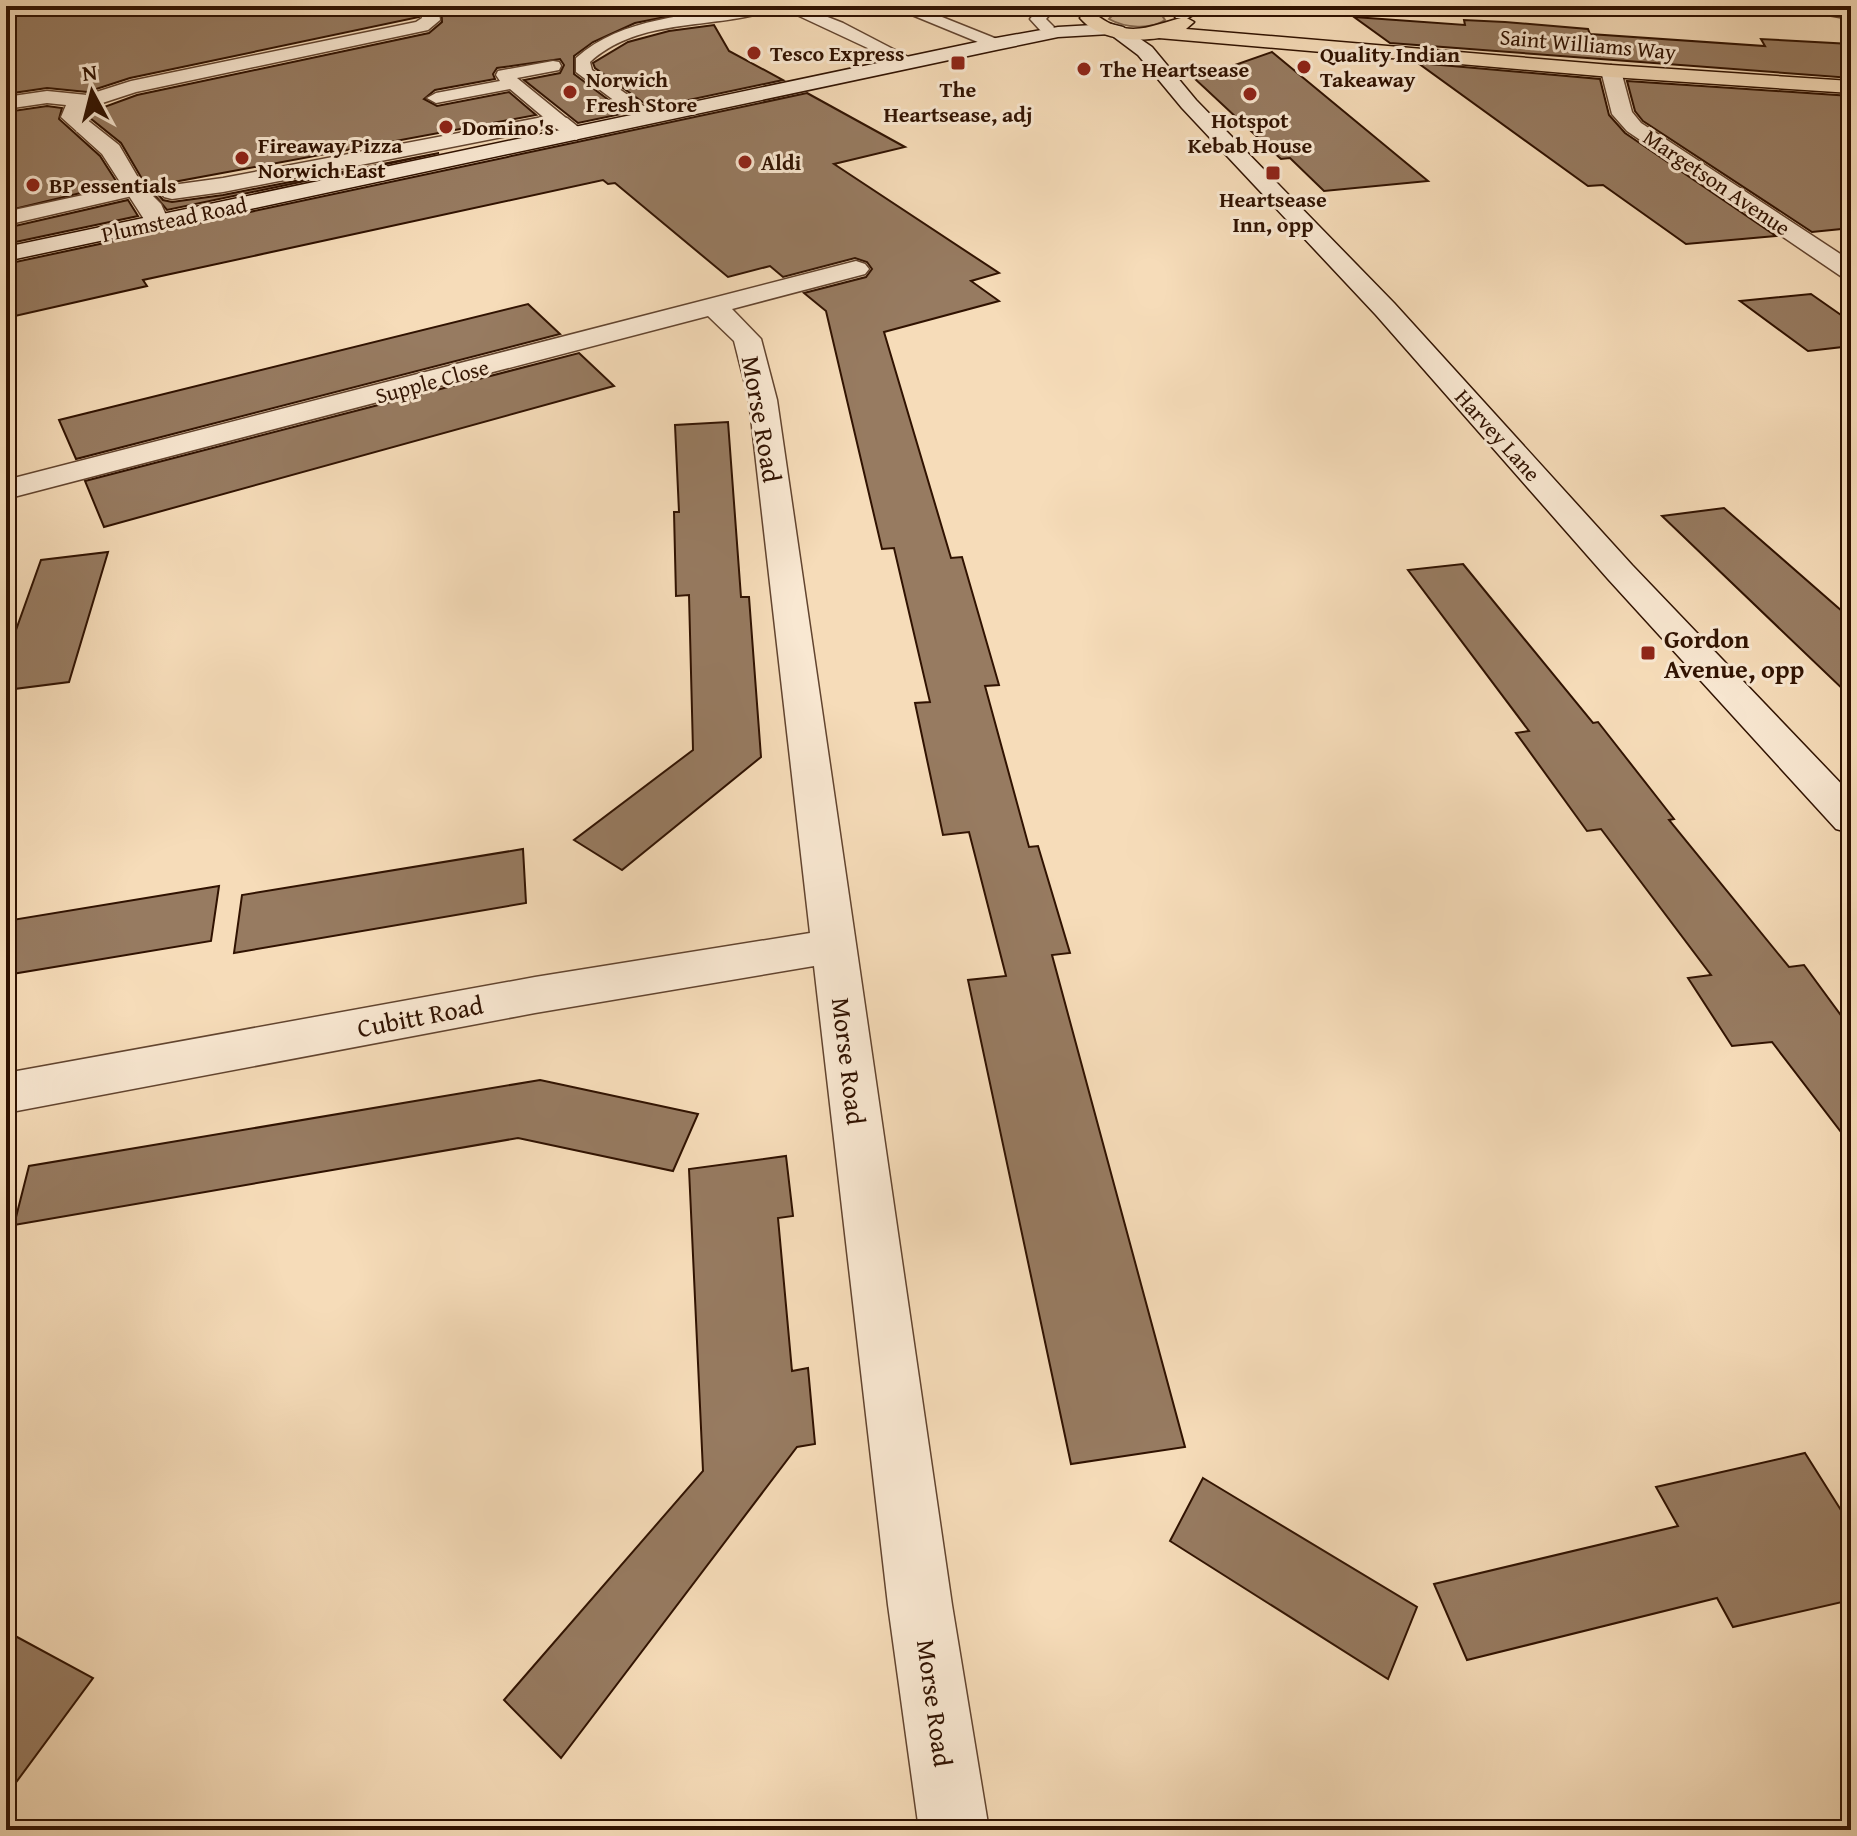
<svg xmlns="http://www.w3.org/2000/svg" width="1857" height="1836" font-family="'Gentium Book Plus',serif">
	<rect width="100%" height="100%" fill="#f6dcb9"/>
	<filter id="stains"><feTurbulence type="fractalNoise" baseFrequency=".0025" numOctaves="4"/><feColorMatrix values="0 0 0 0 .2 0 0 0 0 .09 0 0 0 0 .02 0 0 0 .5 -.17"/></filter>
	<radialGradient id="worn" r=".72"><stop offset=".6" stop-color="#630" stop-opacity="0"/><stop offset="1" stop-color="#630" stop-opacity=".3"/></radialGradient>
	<path fill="#d4ba9a" stroke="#82664e" stroke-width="2" d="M 1139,9 L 1161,14 L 1165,20 C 1150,30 1125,28 1109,19 L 1115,12 Z"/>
	<g fill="#977b61" stroke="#301201" stroke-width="2">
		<polygon points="116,6 417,6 419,17 130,78 87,92 47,88 6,94 6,16 51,10 55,16"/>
		<polygon points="441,6 704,6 706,9 635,23 593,42 574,56 574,74 626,113 578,123 524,80 560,73 564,65 560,59 497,68 493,74 495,79 435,90 424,99 437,106 509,92 536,115 163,184 158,194 163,200 172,202 223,195 439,153 167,210 145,184 121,143 85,114 137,95 429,33 442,22"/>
		<polygon points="1354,17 1465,25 1464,20 1505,22 1588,29 1590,34 1765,46 1761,39 1851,44 1851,78 1390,43"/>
		<polygon points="714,25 729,51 783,80 651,108 595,68 593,63 628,42 669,31"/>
		<polygon points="1272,52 1428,181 1324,191 1290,158 1281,159 1195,79"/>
		<polygon points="1418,63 1600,79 1609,115 1625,133 1776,236 1686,244 1603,185 1588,186"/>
		<polygon points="1627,81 1851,96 1851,228 1812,232 1643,121 1635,111"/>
		<polygon points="807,93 905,147 834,164 999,273 971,281 999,301 884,332 951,558 962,557 999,685 985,686 1029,847 1038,846 1070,953 1052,955 1185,1447 1071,1464 968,980 1006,976 969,832 943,835 915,703 930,702 894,548 882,549 826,311 804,293 866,277 872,269 867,262 855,258 783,277 770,266 728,277 615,183 608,184 603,180 143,280 147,286 6,318 6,264"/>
		<polygon points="47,106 62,108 59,119 100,156 118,184 6,211 6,112"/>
		<polygon points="128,200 138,216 6,244 6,228"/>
		<polygon points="1811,294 1851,322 1851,346 1808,351 1740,301"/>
		<polygon points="528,304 560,334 76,459 59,420"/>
		<polygon points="579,353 614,386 104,527 85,481"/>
		<polygon points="728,422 741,597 749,597 761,757 622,870 574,840 693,750 689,595 676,596 674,512 679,512 675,425"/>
		<polygon points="1724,508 1851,619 1851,697 1662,516"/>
		<polygon points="108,552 69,682 6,690 6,658 41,560"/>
		<polygon points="1463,564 1593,723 1598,722 1674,819 1669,820 1789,967 1804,965 1851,1029 1851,1145 1772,1042 1732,1046 1688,978 1711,975 1601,829 1587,831 1516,733 1529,731 1408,570"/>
		<polygon points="523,849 526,903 234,953 242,895"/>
		<polygon points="219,886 211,941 6,975 6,921"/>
		<polygon points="540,1080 698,1114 673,1171 518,1138 14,1225 29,1166"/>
		<polygon points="786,1156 793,1216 778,1218 792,1371 808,1368 815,1444 797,1447 561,1758 504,1700 703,1471 689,1169"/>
		<polygon points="1805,1453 1851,1526 1851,1600 1733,1627 1717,1598 1467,1660 1434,1584 1678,1526 1656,1487"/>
		<polygon points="1203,1478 1417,1607 1388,1679 1170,1541"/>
		<polygon points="6,1631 93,1678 6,1796"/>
	</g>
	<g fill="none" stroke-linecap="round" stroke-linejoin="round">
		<g stroke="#62442f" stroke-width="3">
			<g id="lane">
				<polygon points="1041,6 1057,6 1046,19 1054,27 1052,30 1040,30 1030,19"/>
				<polygon points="1661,6 1678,6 1670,11"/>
				<polygon points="1797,6 1851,9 1851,19 1805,11"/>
				<path d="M 749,7 L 754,9 L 754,15 C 699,28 635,21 590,62 L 592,70 L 655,114 L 658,118 L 655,122 L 643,122 L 576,72 L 576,58 C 622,17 691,15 749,7 Z"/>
				<polygon points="802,7 843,23 918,62 916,65 904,65 797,15 797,9"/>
				<polygon points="917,7 1002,41 1004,44 1002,47 990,47 912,15 912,9"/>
				<polygon points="553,61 559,62 561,66 559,70 517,78 566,118 569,122 566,126 554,126 510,89 436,103 427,98 436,93 500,81 496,75 498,71"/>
				<polygon points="134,184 144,190 141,194 6,225 6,214 14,210"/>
			</g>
		</g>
		<g stroke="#62442f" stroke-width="3">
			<g id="street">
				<polygon points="420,6 438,6 440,20 428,30 136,92 84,109 81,115 119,145 143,186 161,204 169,222 165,227 149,227 102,154 61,117 66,105 47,103 6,109 6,97 47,91 87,95 131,81 416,22 422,18"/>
				<polygon points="1611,65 1621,71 1632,112 1641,123 1851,261 1851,280 1842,277 1627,131 1612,114 1601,71"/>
				<polygon points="548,116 567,118 587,134 576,140 555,128 548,128 223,192 172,199 164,197 161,192 164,187 172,185 223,178"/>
				<polygon points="856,261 865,264 869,269 865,274 732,309 761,339 777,400 952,1605 989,1830 919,1830 888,1605 814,966 535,1013 6,1113 6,1073 535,977 810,933 749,400 734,341 708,316 6,499 6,480"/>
			</g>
		</g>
		<g stroke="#301201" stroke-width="3">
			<g id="secondary">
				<polygon points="1185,6 1209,6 1188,18 1176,18 1173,14"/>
				<polygon points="1111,24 1123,27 1152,47 1196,100 1394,303 1632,565 1851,794 1851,833 1836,829 1608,579 1376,315 1182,108 1138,55 1110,34 1058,37 996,50 6,261 6,247 996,38 1058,27"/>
			</g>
		</g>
		<g stroke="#301201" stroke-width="3">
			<path id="highway" d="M 1116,6 L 1099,17 C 1131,40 1154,24 1185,17 L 1194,22 L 1186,29 L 1611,65 L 1851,81 L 1851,93 L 1611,77 L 1159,38 C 1133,42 1098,39 1080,18 L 1090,6 Z"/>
		</g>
		<use href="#lane" fill="#f9e8d2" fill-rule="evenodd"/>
		<use href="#street" fill="#f9e8d2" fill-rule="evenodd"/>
		<use href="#secondary" fill="#f9e8d2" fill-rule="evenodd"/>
		<use href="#highway" fill="#f6dcb9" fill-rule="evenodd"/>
	</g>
	<g fill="#8f2418" stroke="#f9e8d2" stroke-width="3">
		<circle cx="754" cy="53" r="8"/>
		<rect x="950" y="55" width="16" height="16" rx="4"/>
		<circle cx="1304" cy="67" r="8"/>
		<circle cx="1084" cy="69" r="8"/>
		<circle cx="570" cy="92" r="8"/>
		<circle cx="1250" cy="94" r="8"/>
		<circle cx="446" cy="127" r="8"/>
		<circle cx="242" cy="158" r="8"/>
		<circle cx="745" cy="162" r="8"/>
		<rect x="1265" y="165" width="16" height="16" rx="4"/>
		<circle cx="33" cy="185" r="8"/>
		<rect x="1640" y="645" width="16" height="16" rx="4"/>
	</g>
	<g text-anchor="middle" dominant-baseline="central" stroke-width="6" stroke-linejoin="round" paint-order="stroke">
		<g font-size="22" fill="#301201" stroke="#f9e8d2">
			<text transform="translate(1588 44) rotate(5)">Saint Williams Way</text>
			<text transform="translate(1717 182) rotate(34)">Margetson Avenue</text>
			<text transform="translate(174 219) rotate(-12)">Plumstead Road</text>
			<text transform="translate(432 381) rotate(-15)">Supple Close</text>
			<text transform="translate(1498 435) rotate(48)">Harvey Lane</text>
		</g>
		<g font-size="22" font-weight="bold" fill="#301201" stroke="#f9e8d2" text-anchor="start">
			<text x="770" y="53">Tesco Express</text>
			<text x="1320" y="54">Quality Indian<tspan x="1320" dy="25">Takeaway</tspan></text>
			<text x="1100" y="69">The Heartsease</text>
			<text x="586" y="79">Norwich<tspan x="586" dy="25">Fresh Store</tspan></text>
			<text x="958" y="89" text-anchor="middle">The<tspan x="958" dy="25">Heartsease, adj</tspan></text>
			<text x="1250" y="120" text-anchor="middle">Hotspot<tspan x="1250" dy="25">Kebab House</tspan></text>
			<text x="462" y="127">Domino's</text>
			<text x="258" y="145">Fireaway Pizza<tspan x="258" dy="25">Norwich East</tspan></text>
			<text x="761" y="162">Aldi</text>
			<text x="49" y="185">BP essentials</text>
			<text x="1273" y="199" text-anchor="middle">Heartsease<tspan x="1273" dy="25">Inn, opp</tspan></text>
		</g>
		<g font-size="26" fill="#301201" stroke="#f9e8d2">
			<text transform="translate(762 419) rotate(80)">Morse Road</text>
			<text transform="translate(420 1016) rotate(-11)">Cubitt Road</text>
			<text transform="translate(849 1061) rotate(83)">Morse Road</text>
			<text transform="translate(935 1703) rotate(82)">Morse Road</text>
		</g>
		<g font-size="26" font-weight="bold" fill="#301201" stroke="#f9e8d2" text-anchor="start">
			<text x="1664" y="638">Gordon<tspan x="1664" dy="30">Avenue, opp</tspan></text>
		</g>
	</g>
	<rect width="1857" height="1836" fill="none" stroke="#f6dcb9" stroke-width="32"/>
	<rect x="8" y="8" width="1841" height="1820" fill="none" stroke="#301201" stroke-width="4"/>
	<rect x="16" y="16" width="1825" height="1804" fill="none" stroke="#301201" stroke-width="2"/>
	<g transform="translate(92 92) rotate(353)" stroke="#f9e8d2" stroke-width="6" paint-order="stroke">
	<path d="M0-6L14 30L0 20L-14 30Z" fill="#301201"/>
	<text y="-12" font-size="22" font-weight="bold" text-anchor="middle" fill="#301201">N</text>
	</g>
	<rect width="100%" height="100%" filter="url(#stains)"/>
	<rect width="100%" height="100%" fill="url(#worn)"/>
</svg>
